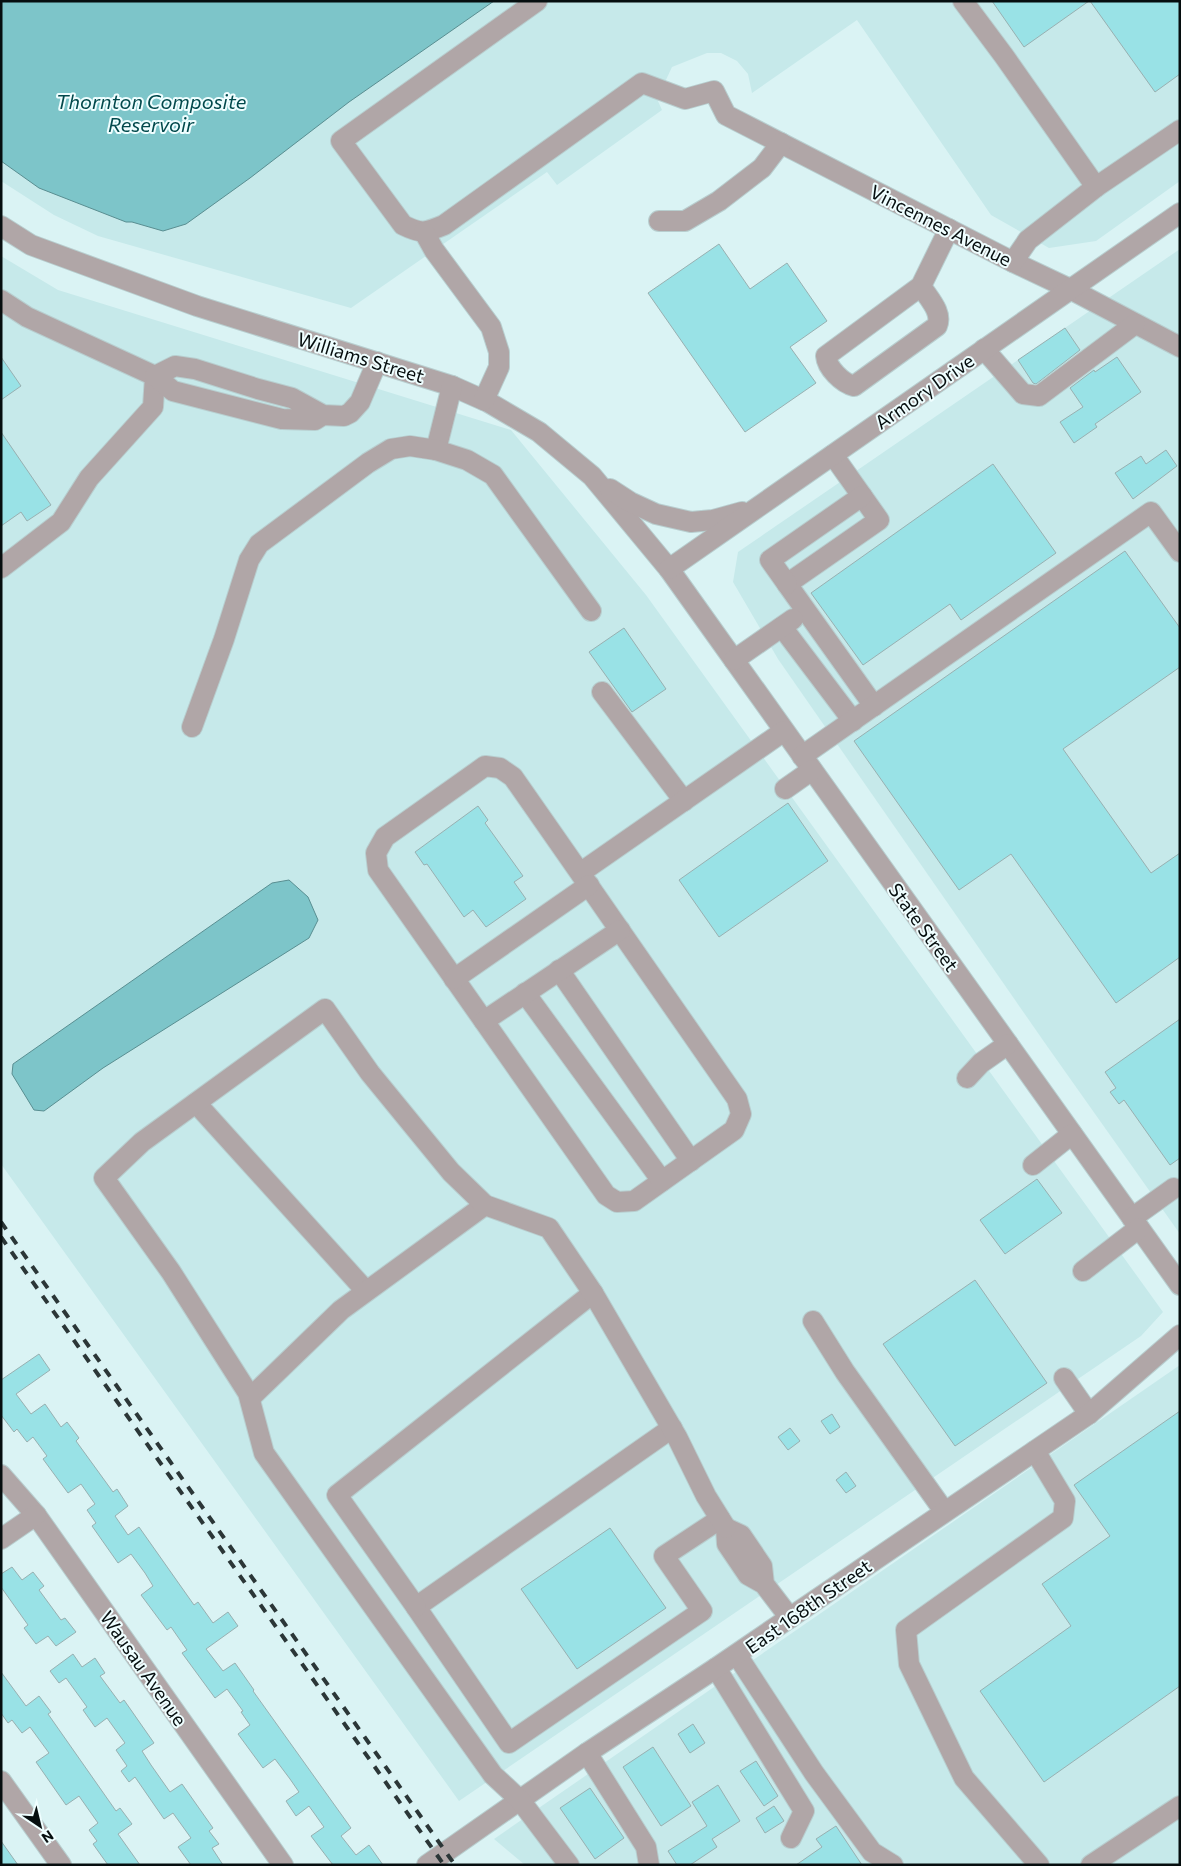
<svg xmlns="http://www.w3.org/2000/svg" width="1181" height="1866" font-family="Commissioner,sans-serif">
	<rect width="100%" height="100%" fill="#daf3f4"/>
	<g fill="#c6e9ea">
		<polygon points="1,1 1180,1 1180,181 1096,241 1049,248 991,215 857,20 752,93 748,74 737,61 721,53 707,53 672,67 657,99 662,110 557,185 547,172 351,308 98,236 54,215 1,181"/>
		<polygon points="1180,249 1180,1234 1047,1046 778,659 733,582 738,552"/>
		<polygon points="1,256 58,290 511,430 646,595 1163,1312 1141,1336 459,1801 1,1164"/>
		<polygon points="1180,1365 1180,1865 525,1865 494,1839"/>
	</g>
	<g fill="#7dc5c9" stroke="#598e91">
		<polygon points="1,1 494,1 349,102 250,178 186,224 163,231 132,222 126,222 39,188 1,161"/>
		<polygon points="289,880 308,897 318,920 309,938 103,1068 44,1111 34,1110 12,1074 13,1064 272,883"/>
	</g>
	<g fill="#99e2e6" stroke="#98b0b1">
		<polygon points="992,1 1089,1 1024,47"/>
		<polygon points="1090,1 1180,1 1180,74 1155,92"/>
		<polygon points="719,244 750,289 787,263 827,321 790,347 816,383 745,432 648,293"/>
		<polygon points="1065,328 1080,350 1036,384 1033,383 1018,360"/>
		<polygon points="1,357 21,386 1,400"/>
		<polygon points="1117,357 1141,392 1095,424 1097,427 1074,443 1060,422 1083,407 1070,388 1094,370 1095,372"/>
		<polygon points="1,432 51,505 27,521 21,512 1,526"/>
		<polygon points="1166,450 1177,466 1133,499 1115,473 1141,456 1146,464"/>
		<polygon points="993,464 1056,553 961,620 950,604 863,665 811,593"/>
		<polygon points="1125,551 1180,628 1180,667 1063,749 1151,873 1180,853 1180,957 1116,1003 1011,854 959,890 854,741"/>
		<polygon points="624,628 666,689 632,712 589,652"/>
		<polygon points="788,803 828,861 719,937 679,880"/>
		<polygon points="478,806 488,820 485,823 523,876 514,882 526,899 486,927 473,910 464,917 427,864 424,865 415,852"/>
		<polygon points="1180,1019 1180,1158 1170,1165 1124,1100 1119,1104 1110,1092 1116,1088 1105,1072"/>
		<polygon points="1037,1179 1062,1213 1005,1254 980,1220"/>
		<polygon points="975,1280 1047,1383 955,1446 883,1344"/>
		<polygon points="39,1354 50,1370 16,1394 31,1414 45,1404 61,1427 67,1422 79,1438 76,1441 113,1492 117,1489 128,1506 115,1516 128,1535 139,1527 194,1605 198,1602 213,1623 228,1612 238,1626 206,1649 223,1671 235,1663 254,1690 253,1691 351,1828 341,1836 356,1855 369,1845 383,1865 333,1865 311,1836 324,1827 309,1806 296,1816 286,1801 299,1792 290,1779 275,1759 263,1768 238,1734 250,1725 241,1712 243,1711 227,1689 215,1698 182,1653 187,1650 171,1627 167,1630 141,1595 153,1586 145,1573 131,1554 118,1563 92,1526 96,1523 87,1510 95,1504 81,1484 68,1493 43,1459 47,1456 33,1437 27,1442 17,1429 14,1432 1,1415 1,1380"/>
		<polygon points="1180,1411 1180,1686 1044,1782 980,1691 1071,1626 1042,1584 1110,1536 1074,1485"/>
		<polygon points="832,1414 840,1427 830,1434 821,1421"/>
		<polygon points="790,1428 800,1441 788,1450 778,1437"/>
		<polygon points="846,1472 856,1486 846,1493 836,1480"/>
		<polygon points="610,1528 666,1608 577,1669 521,1589"/>
		<polygon points="12,1567 22,1580 33,1572 44,1586 39,1590 61,1620 65,1618 76,1632 56,1646 48,1636 36,1644 24,1628 28,1625 1,1587 1,1574"/>
		<polygon points="73,1654 82,1667 95,1658 105,1673 100,1676 120,1703 124,1700 154,1743 142,1751 151,1765 170,1792 182,1784 213,1828 209,1831 219,1844 212,1848 223,1865 191,1865 178,1847 191,1838 173,1813 164,1819 135,1777 129,1782 121,1771 127,1766 116,1750 125,1743 107,1718 95,1727 83,1710 87,1707 66,1678 59,1683 50,1671"/>
		<polygon points="1,1672 26,1706 39,1696 51,1712 48,1714 116,1811 120,1808 132,1824 118,1834 140,1865 108,1865 93,1844 97,1841 89,1830 98,1823 79,1796 66,1805 36,1762 49,1753 30,1727 22,1733 12,1720 8,1723 1,1713"/>
		<polygon points="693,1724 705,1743 690,1753 678,1734"/>
		<polygon points="653,1747 691,1806 661,1826 623,1767"/>
		<polygon points="756,1761 778,1796 764,1806 740,1771"/>
		<polygon points="718,1785 740,1821 712,1839 717,1847 690,1865 677,1865 668,1851 707,1826 692,1802"/>
		<polygon points="590,1788 624,1838 595,1859 560,1808"/>
		<polygon points="774,1806 784,1821 765,1833 756,1818"/>
		<polygon points="836,1826 862,1865 796,1865 822,1847 816,1839"/>
		<polygon points="1,1841 18,1865 1,1865"/>
	</g>
	<g fill="none" stroke-linecap="round" stroke-linejoin="round">
		<g stroke="#b8cecf" stroke-width="22">
			<g id="minor">
				<path d="M 537,1 L 341,141 L 403,225 C 421,234 425,233 444,225 L 642,83 L 685,99 L 714,91 L 726,115 L 1013,262 L 1070,289 L 1180,347"/>
				<polyline points="963,1 1004,56 1096,187"/>
				<polyline points="659,221 685,221 719,201 762,168 781,143"/>
				<polyline points="1,226 31,245 197,306 452,386 488,402 539,432 592,476 669,569 1180,1285"/>
				<polyline points="424,232 434,250 491,327 499,352 499,367 484,400"/>
				<polyline points="1013,262 1028,240 1096,187 1180,130"/>
				<path d="M 921,286 L 826,356 C 827,368 842,383 854,386 L 937,326 C 943,312 928,298 921,286 L 949,229"/>
				<polyline points="1,300 27,317 155,376 153,407 89,478 61,522 1,568"/>
				<polyline points="984,349 1023,394 1039,396 1135,324"/>
				<polyline points="323,415 315,420 282,419 173,391 155,376 175,366 195,369 258,389 292,398 323,415 344,416 350,413 360,402 377,362"/>
				<polyline points="436,450 452,386"/>
				<polyline points="833,455 879,520 787,584 874,706"/>
				<polyline points="610,489 630,502 656,514 691,522 713,520 742,512"/>
				<polyline points="669,569 1180,213"/>
				<polyline points="787,584 770,560 862,496"/>
				<polyline points="782,627 853,721"/>
				<polyline points="734,660 793,619"/>
				<polyline points="602,692 684,801"/>
				<polyline points="192,727 224,639 249,560 259,544 368,463 391,449 410,446 436,450 467,460 493,475 591,611"/>
				<polyline points="802,756 1151,512 1180,552"/>
				<polyline points="785,789 812,770"/>
				<polyline points="580,873 737,1099 741,1114 734,1130 634,1201 617,1202 606,1195 378,870 376,853 385,837 485,766 500,768 513,777 580,873 784,731"/>
				<polyline points="559,970 691,1161"/>
				<polyline points="454,979 589,885"/>
				<polyline points="525,993 662,1181"/>
				<polyline points="484,1021 620,930"/>
				<polyline points="967,1078 981,1063 1008,1044"/>
				<polyline points="196,1103 366,1291"/>
				<polyline points="1033,1165 1072,1134"/>
				<polyline points="1132,1218 1174,1188"/>
				<polyline points="1083,1271 1139,1228"/>
				<polyline points="813,1321 845,1372 944,1511"/>
				<polyline points="1064,1378 1089,1414"/>
				<polyline points="250,1398 341,1310 485,1205"/>
				<polyline points="672,1428 416,1607 509,1743 702,1611 664,1556 720,1519"/>
				<polyline points="1035,1451 1065,1501 1063,1518 906,1630 909,1664 964,1778 1039,1865"/>
				<polyline points="1,1475 36,1515 283,1865"/>
				<polyline points="1,1539 36,1515"/>
				<polyline points="764,1584 762,1566 741,1535 726,1528 727,1544 748,1575 764,1584 790,1618"/>
				<polyline points="416,1607 337,1495 593,1293"/>
				<polyline points="737,1655 814,1773 872,1852 893,1865"/>
				<polyline points="716,1668 804,1811 791,1838"/>
				<polyline points="587,1753 646,1847 649,1865"/>
				<polyline points="1,1781 61,1865"/>
				<polyline points="427,1865 587,1753 716,1668 1089,1414 1180,1335"/>
				<polyline points="569,1865 520,1800 493,1775 264,1453 248,1393 171,1272 104,1178 142,1142 325,1009 370,1073 451,1172 485,1205 549,1228 593,1293 677,1437 706,1496 726,1528"/>
				<polyline points="1091,1865 1180,1806"/>
			</g>
		</g>
		<use href="#minor" stroke="#b0a6a7" stroke-width="20"/>
		<g stroke="#2b3637" stroke-width="4" stroke-dasharray="9 9" stroke-linecap="butt">
			<polyline points="1,1222 455,1865"/>
			<polyline points="1,1237 444,1865"/>
		</g>
	</g>
	<g text-anchor="middle" dominant-baseline="central" stroke-width="4" stroke-linejoin="round" paint-order="stroke">
		<g font-size="19" fill="#060e0f" stroke="#effeff">
			<text transform="translate(941 225) rotate(27)">Vincennes Avenue</text>
			<text transform="translate(361 357) rotate(17)">Williams Street</text>
			<text transform="translate(924 391) rotate(-35)">Armory Drive</text>
			<text transform="translate(924 927) rotate(54)">State Street</text>
			<text transform="translate(808 1606) rotate(-35)">East 168th Street</text>
			<text transform="translate(144 1668) rotate(55)">Wausau Avenue</text>
		</g>
		<g font-size="20" font-style="italic" fill="#02494c" stroke="#effeff">
			<text x="151" y="101">Thornton Composite<tspan x="151" dy="23">Reservoir</tspan></text>
		</g>
	</g>
	<rect width="1181" height="1866" fill="none" stroke="#060e0f" stroke-width="5"/>
	<g transform="translate(40 1826) rotate(145)" stroke="#effeff" stroke-width="4" paint-order="stroke">
	<path d="M0-4L9 19L0 12L-9 19Z" fill="#060e0f"/>
	<text y="-8" font-size="14" font-weight="bold" text-anchor="middle" fill="#060e0f">N</text>
	</g>
</svg>
